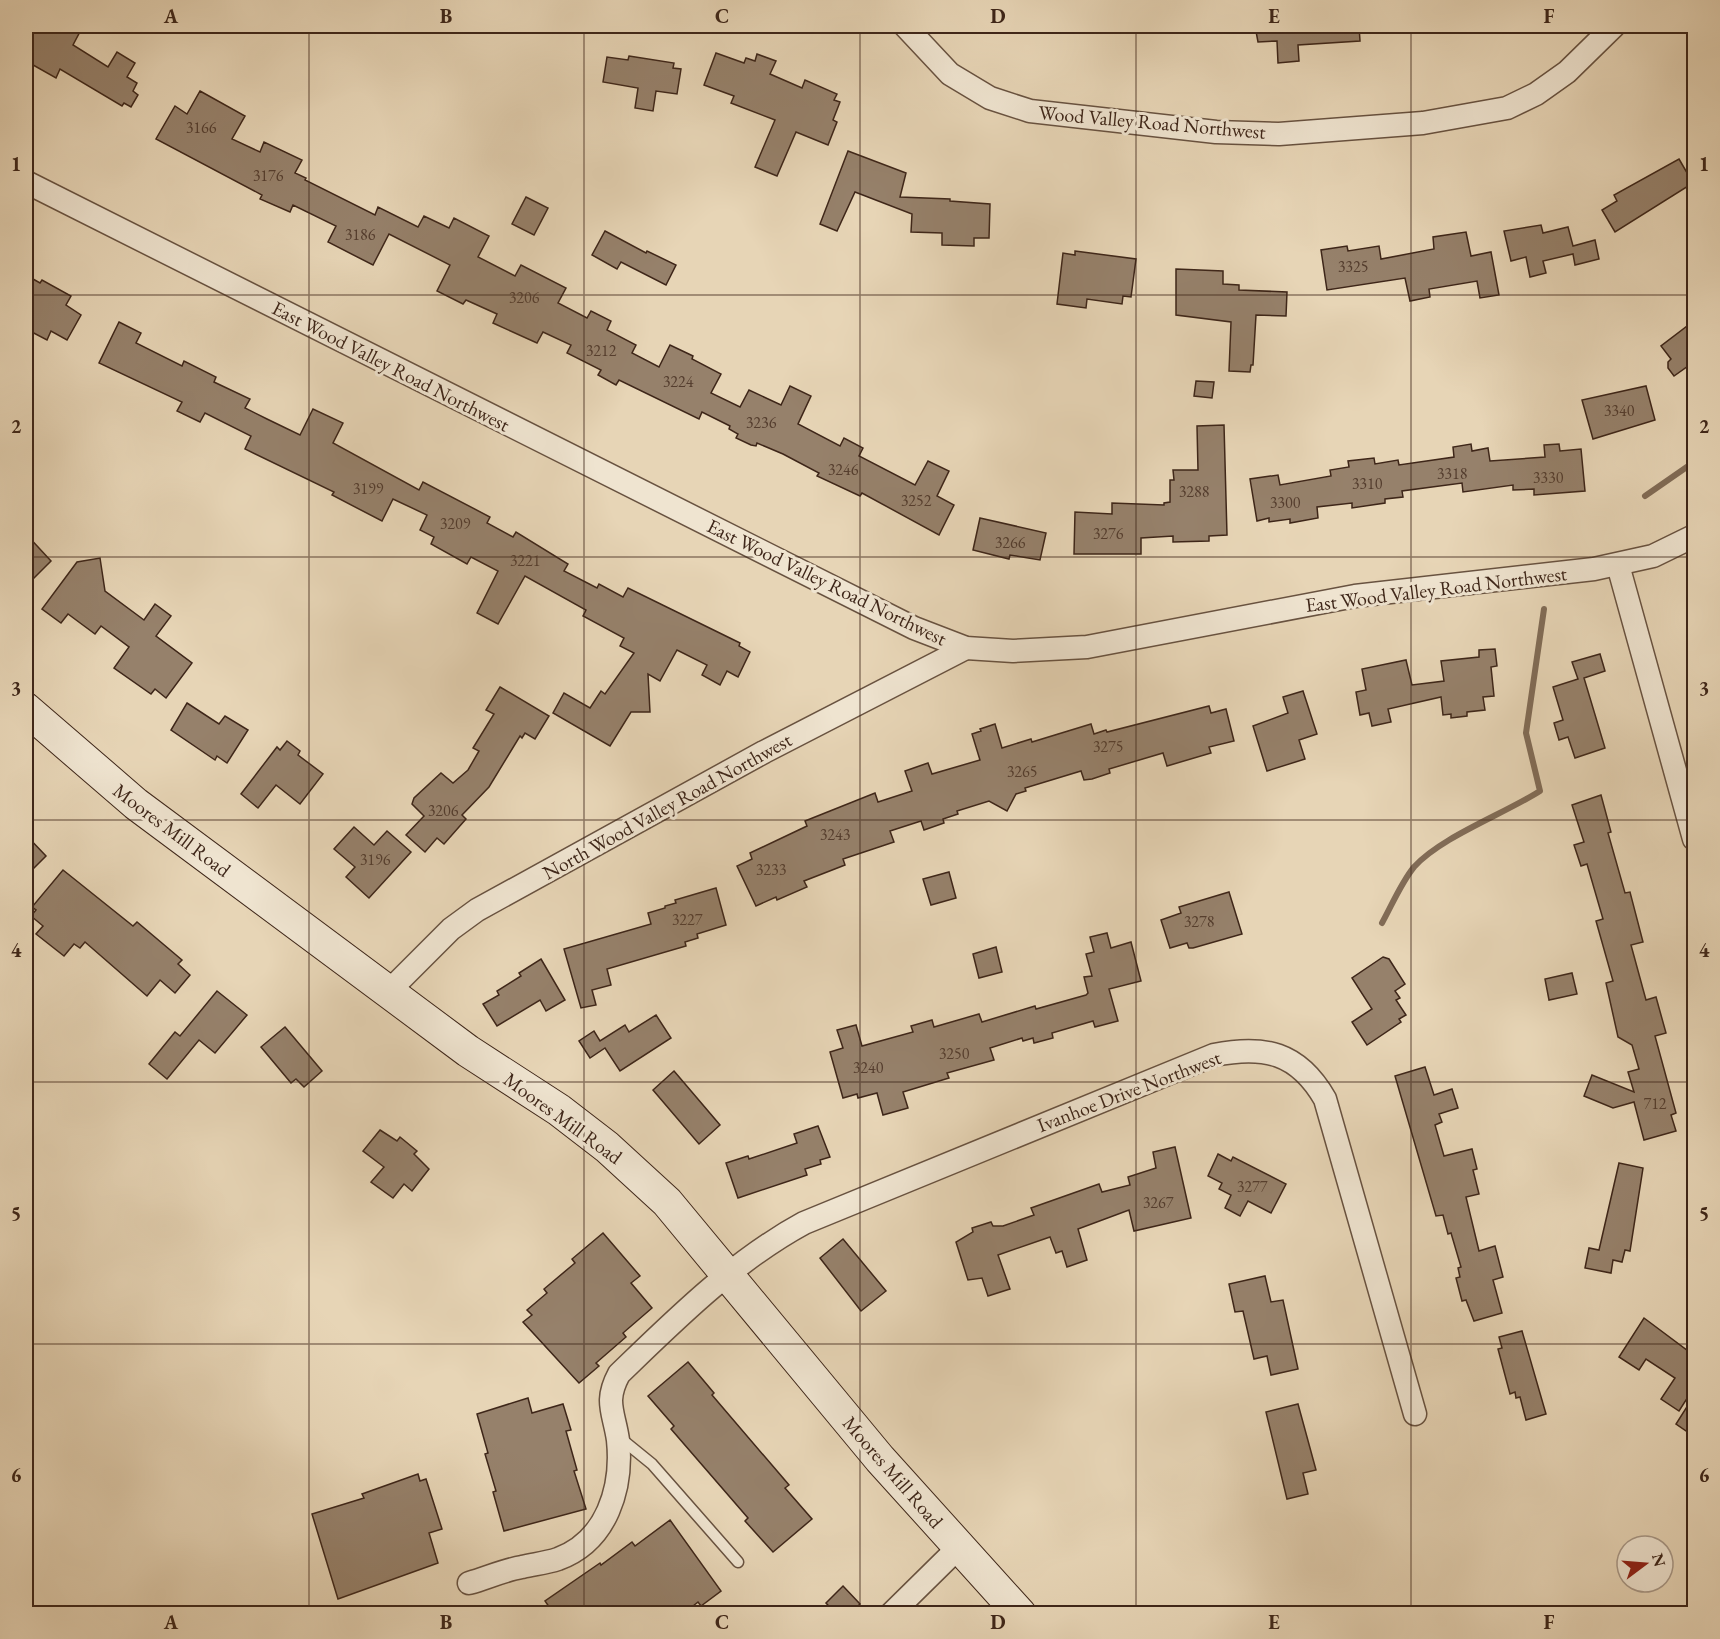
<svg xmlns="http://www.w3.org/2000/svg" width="1720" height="1639" font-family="'EB Garamond',serif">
	<rect width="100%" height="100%" fill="#e7d5b6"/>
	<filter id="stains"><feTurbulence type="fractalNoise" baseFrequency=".00333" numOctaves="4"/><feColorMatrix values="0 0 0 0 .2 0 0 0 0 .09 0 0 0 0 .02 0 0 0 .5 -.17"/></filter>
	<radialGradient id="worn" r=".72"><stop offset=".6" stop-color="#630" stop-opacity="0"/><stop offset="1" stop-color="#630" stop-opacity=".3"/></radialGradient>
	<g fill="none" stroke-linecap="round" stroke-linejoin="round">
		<g stroke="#816c57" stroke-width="6">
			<polyline points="1645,496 1694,462"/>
			<path d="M 1382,923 C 1392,905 1401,883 1414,867 C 1441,837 1504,814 1540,791 L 1526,733 L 1544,609"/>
		</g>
	</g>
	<g fill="#96816b" stroke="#3e2619" stroke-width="1.5">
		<polygon points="26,26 48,26 58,31 61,26 83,26 73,45 108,67 117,52 135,63 127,77 137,83 133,91 138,95 131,107 124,103 122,106 60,69 56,78 26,61"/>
		<polygon points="1255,26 1359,26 1360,41 1298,45 1299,61 1278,63 1277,41 1258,42"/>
		<polygon points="716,53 744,63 746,58 755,61 757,54 776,61 770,74 802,88 805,80 837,94 834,100 840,102 833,120 837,122 828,145 796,132 777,176 755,167 775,120 731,103 734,96 704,85"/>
		<polygon points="629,56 674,63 673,68 681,69 677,94 656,91 653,111 635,108 638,88 603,82 607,57 628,60"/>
		<polygon points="200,91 245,116 232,139 260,152 264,142 302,160 295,173 306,178 305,180 375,215 378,207 418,227 424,216 449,228 454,218 489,236 478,257 515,276 521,265 566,288 558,303 587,318 591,311 611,321 607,330 636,345 632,353 659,367 670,345 693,356 692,359 721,374 711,393 740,407 749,390 781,405 790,386 811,396 798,424 840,446 844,438 863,448 859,456 915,485 928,461 949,471 937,496 954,505 939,535 862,493 860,496 817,476 819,473 783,454 757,443 756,446 751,445 736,438 738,434 729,429 730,426 702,412 699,419 619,380 616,385 598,375 601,370 567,353 571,345 543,332 537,343 493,323 497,314 466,300 463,304 437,291 450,265 389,234 373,265 328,242 336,226 293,205 290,212 260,199 262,195 156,139 175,106 187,114"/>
		<polygon points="848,151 906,173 900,197 950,199 950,201 990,204 989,238 974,238 974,246 942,245 942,233 911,232 912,214 855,192 837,231 820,224"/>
		<polygon points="1679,159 1693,183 1615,232 1602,210 1617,201 1614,195"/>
		<polygon points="526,197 548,208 534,235 512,224"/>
		<polygon points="1541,225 1543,233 1568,227 1573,246 1595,240 1599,259 1575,265 1573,254 1543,261 1546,273 1530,277 1526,257 1511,261 1504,231"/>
		<polygon points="605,231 646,253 647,251 676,265 666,285 621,262 617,269 592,255"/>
		<polygon points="1466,232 1471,256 1491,252 1499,295 1480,298 1477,281 1429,289 1430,297 1410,301 1405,278 1327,290 1321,250 1347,246 1348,251 1379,246 1381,259 1434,249 1433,237"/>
		<polygon points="1075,251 1136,259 1131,297 1123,296 1122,304 1087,299 1086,308 1057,304 1063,253 1075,255"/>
		<polygon points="1176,269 1223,271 1223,284 1239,285 1239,290 1287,292 1286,316 1256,315 1253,365 1251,365 1250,372 1229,371 1231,322 1176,315"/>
		<polygon points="26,275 40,283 42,280 71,296 66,305 81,315 67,340 51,331 47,340 26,329"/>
		<polygon points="1695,320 1695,361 1674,376 1668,368 1668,362 1671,359 1661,346"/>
		<polygon points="119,322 141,333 136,343 182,366 184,361 216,377 214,382 250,399 245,408 267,419 300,435 313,409 343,423 333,443 419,490 423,482 490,517 487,523 513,537 516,532 568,564 564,571 597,588 599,584 623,597 628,588 740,643 739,646 750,652 738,677 727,671 720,685 702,675 707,665 677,650 660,681 648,674 650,712 631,712 610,746 553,713 564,693 590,708 601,691 605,694 634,653 620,646 624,638 583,616 586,610 525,576 498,624 477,613 498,571 471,557 467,564 431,544 434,537 420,530 427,515 393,499 382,521 332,495 334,492 245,449 251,436 205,413 200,422 177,411 182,402 99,363"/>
		<polygon points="1196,381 1214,382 1212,398 1194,396"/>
		<polygon points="1646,386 1655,420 1593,439 1582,400"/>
		<polygon points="1224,425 1227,535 1209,536 1209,541 1173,542 1173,536 1141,538 1141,554 1074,554 1075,512 1112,514 1112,503 1164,505 1164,503 1170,502 1170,480 1174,480 1173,470 1198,470 1197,426"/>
		<polygon points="1471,444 1472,451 1488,448 1490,461 1545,457 1544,445 1559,444 1560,451 1581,449 1585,491 1534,495 1534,489 1513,490 1513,485 1463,492 1462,483 1402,491 1403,497 1385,499 1385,503 1352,508 1352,503 1317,507 1318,518 1290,523 1290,519 1269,522 1269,518 1257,521 1250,479 1278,475 1280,485 1331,476 1330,470 1349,467 1348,461 1374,458 1375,464 1398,460 1399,465 1454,457 1453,447"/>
		<polygon points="980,518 1046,533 1040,560 1010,555 1009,559 973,550"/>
		<polygon points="26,534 51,561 26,586"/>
		<polygon points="100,558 105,591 144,620 155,604 171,616 156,636 192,663 166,698 155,689 151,694 114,668 129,647 101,626 95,634 68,614 61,623 42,609 77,562"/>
		<polygon points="1495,649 1497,666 1491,667 1494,696 1483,697 1485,710 1467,712 1467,716 1451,718 1451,714 1443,715 1441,697 1388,709 1391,722 1372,726 1369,713 1360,715 1356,692 1366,690 1362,669 1406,660 1412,685 1444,681 1441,661 1479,657 1479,650"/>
		<polygon points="1600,654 1605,671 1584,678 1605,748 1575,758 1568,737 1559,740 1554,723 1563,720 1553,687 1578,679 1572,662"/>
		<polygon points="500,687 549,716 535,739 525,733 522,738 520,736 489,787 462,815 466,819 444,844 437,838 425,852 406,835 424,816 412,804 414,798 441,773 453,783 468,770 479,751 473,748 494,714 486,710"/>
		<polygon points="1303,691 1317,734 1299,740 1305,759 1267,771 1253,726 1288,713 1283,697"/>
		<polygon points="187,703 219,724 225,716 248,730 227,763 217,756 215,760 171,730"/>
		<polygon points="1209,706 1211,713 1226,709 1234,741 1209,747 1211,753 1167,766 1163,753 1109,769 1110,773 1092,779 1084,780 1081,771 1025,788 1026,791 1016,794 1007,811 989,801 957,811 958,814 943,819 944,823 924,830 921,821 890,831 894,842 843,859 845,865 804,881 807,887 777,900 776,897 756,906 737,866 752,859 750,853 807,826 805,821 875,793 878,802 912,791 905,771 928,763 932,774 980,760 972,734 981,731 980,729 995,724 1002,748 1031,739 1032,742 1091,724 1094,734 1106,730 1107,732"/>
		<polygon points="287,741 300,751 298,755 323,774 300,804 276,785 258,808 241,794 277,747 280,750"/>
		<polygon points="1601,795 1611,832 1608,833 1625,893 1630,892 1643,942 1631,945 1646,1000 1656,997 1666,1033 1655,1036 1676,1113 1671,1115 1676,1131 1644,1140 1634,1102 1613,1108 1584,1096 1592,1075 1634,1092 1628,1072 1639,1069 1632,1045 1618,1037 1606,983 1613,981 1596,921 1603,919 1587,864 1581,866 1574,845 1584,842 1572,805"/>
		<polygon points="354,827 374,845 387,831 411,852 369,898 346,877 355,867 334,849"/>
		<polygon points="26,835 46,856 26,876"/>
		<polygon points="63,870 133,926 137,922 182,960 178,964 190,975 175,993 160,980 147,996 85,942 80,948 74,944 64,956 36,934 43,926 31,916 36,910 32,907"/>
		<polygon points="949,872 956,898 931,905 923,879"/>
		<polygon points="716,888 726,925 697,934 698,938 685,942 686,946 607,969 611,985 592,990 596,1005 581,1008 564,949 651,924 648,913 665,908 665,906 676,903 675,900"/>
		<polygon points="1229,892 1242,934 1193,948 1189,948 1187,943 1170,948 1161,920 1181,913 1179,907"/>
		<polygon points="1107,933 1111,948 1131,942 1141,981 1109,989 1118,1021 1095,1027 1093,1021 1052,1033 1053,1038 1034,1043 1033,1038 1023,1041 1022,1038 990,1048 994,1060 947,1073 949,1078 903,1092 908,1108 883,1115 877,1093 858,1098 857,1094 843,1098 830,1052 843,1048 837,1030 856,1025 862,1046 913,1032 911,1026 932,1020 934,1027 979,1014 982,1022 1035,1006 1036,1009 1086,995 1088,993 1084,977 1092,976 1086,954 1094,952 1090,937"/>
		<polygon points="996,947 1002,972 979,978 973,954"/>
		<polygon points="1383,957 1389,959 1405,984 1395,991 1400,998 1396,1000 1406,1015 1399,1019 1401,1022 1367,1045 1352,1022 1372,1009 1352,978"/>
		<polygon points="541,959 565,1000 546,1011 540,1000 497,1026 483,1004 499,995 497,991 521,976 519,973"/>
		<polygon points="1572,973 1577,994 1549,1000 1545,979"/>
		<polygon points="217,991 247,1015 215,1053 199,1040 167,1079 149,1064 175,1032 180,1036"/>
		<polygon points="656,1015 671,1038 620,1071 605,1048 590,1058 579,1041 594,1031 600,1041 625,1025 629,1032"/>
		<polygon points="285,1027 322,1071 304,1087 296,1079 291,1083 261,1047"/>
		<polygon points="1425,1067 1434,1095 1452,1089 1458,1108 1439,1114 1442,1122 1435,1125 1444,1156 1472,1149 1477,1169 1473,1170 1479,1194 1466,1197 1479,1251 1495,1246 1503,1277 1493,1280 1502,1313 1474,1321 1466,1300 1462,1301 1456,1278 1460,1277 1458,1268 1461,1267 1451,1233 1448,1234 1443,1215 1436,1216 1395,1076"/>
		<polygon points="674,1071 720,1125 699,1144 653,1090"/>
		<polygon points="818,1126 830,1157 820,1160 821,1164 805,1169 807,1175 738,1198 726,1163 748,1156 749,1159 797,1143 794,1134"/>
		<polygon points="380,1130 397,1141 400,1137 417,1151 414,1154 429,1169 412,1191 404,1184 393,1198 371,1182 384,1167 363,1151"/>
		<polygon points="1175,1147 1191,1218 1134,1231 1129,1210 1078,1229 1087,1260 1067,1267 1062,1251 1056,1253 1050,1237 998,1255 1010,1289 988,1296 982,1278 968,1280 956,1242 973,1232 972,1228 991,1222 993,1226 1003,1226 1034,1215 1031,1208 1099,1184 1102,1192 1130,1185 1128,1177 1156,1168 1153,1152"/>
		<polygon points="1218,1154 1231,1161 1233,1157 1286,1184 1271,1213 1248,1201 1240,1216 1225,1208 1231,1195 1219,1189 1222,1183 1208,1176"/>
		<polygon points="1619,1163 1643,1168 1630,1251 1625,1250 1622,1262 1613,1260 1611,1273 1585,1268 1589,1248 1599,1250"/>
		<polygon points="603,1233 640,1276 631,1283 652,1308 623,1333 626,1337 596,1363 599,1366 579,1383 523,1322 532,1315 527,1310 547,1293 544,1289 575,1263 572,1259"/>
		<polygon points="843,1239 886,1291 861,1311 820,1258"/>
		<polygon points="1265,1276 1271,1302 1283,1300 1298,1369 1271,1375 1267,1356 1254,1359 1243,1311 1235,1312 1229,1284"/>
		<polygon points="1644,1318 1692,1354 1689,1358 1695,1362 1695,1386 1679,1411 1661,1399 1675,1378 1646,1359 1639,1370 1619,1357"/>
		<polygon points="1522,1331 1546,1414 1526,1420 1520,1397 1516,1398 1515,1392 1510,1394 1498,1349 1502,1348 1499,1337"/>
		<polygon points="688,1362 714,1393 712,1395 789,1485 785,1488 812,1519 773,1552 745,1521 748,1518 671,1429 674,1426 648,1396"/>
		<polygon points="1695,1394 1695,1437 1676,1424"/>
		<polygon points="528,1398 532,1413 563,1404 571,1430 566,1431 577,1470 574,1471 586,1509 504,1531 493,1492 496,1491 485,1454 488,1453 477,1414"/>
		<polygon points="1298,1404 1316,1470 1303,1473 1308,1494 1287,1499 1266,1412"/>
		<polygon points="418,1474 420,1481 426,1479 442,1529 429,1533 438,1563 338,1599 312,1514 364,1498 362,1494"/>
		<polygon points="670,1520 721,1591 701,1606 698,1602 683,1614 554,1614 545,1601 600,1563 601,1565 632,1542 635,1546"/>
		<polygon points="843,1586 860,1604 850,1614 836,1614 826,1603"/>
	</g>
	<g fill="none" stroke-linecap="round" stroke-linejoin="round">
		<g stroke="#685240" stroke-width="13">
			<polyline id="lane" points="620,1438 652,1464 738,1562"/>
		</g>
		<g stroke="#685240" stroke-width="25">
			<g id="street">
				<polyline points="905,26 950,74 990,98 1030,111 1216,132 1279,134 1423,123 1507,108 1536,94 1567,72 1614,26"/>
				<polyline points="26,182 914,628 966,648 1013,651 1087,647 1355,596 1594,569 1653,556 1694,536"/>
				<polyline points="1618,565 1694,839"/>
				<polyline points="388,992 451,929 477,910 764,752 966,648"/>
				<path d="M 469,1583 C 487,1578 504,1570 522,1567 C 535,1564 546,1563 558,1559 C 607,1541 623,1488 618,1440 C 614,1412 604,1402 619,1374 C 676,1319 734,1261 804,1223 L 1214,1055 C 1264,1045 1298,1052 1325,1099 L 1415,1414"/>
				<polyline points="891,1614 959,1547"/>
			</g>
		</g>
		<g stroke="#3e2619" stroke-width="34">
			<polyline id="secondary" points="26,709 136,804 468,1051 559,1110 607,1147 667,1202 880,1459 1020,1614"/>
		</g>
		<use href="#lane" stroke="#efe4d0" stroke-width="10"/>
		<use href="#street" stroke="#efe4d0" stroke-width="22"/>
		<use href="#secondary" stroke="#efe4d0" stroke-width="32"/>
	</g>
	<path fill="none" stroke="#3e2619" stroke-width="1.5" stroke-opacity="0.55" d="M 309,26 L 309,1614M 584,26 L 584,1614M 860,26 L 860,1614M 1136,26 L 1136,1614M 1411,26 L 1411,1614M 26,295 L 1694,295M 26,557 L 1694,557M 26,820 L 1694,820M 26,1082 L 1694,1082M 26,1344 L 1694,1344"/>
	<g text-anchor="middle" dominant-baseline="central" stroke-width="6" stroke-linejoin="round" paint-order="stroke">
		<g font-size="16" fill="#543d2e">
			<text x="201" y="127">3166</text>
			<text x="268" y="175">3176</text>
			<text x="360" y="234">3186</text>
			<text x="1353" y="266">3325</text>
			<text x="524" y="297">3206</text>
			<text x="601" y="350">3212</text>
			<text x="678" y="381">3224</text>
			<text x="1619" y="410">3340</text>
			<text x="761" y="422">3236</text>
			<text x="843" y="469">3246</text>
			<text x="1452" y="473">3318</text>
			<text x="1548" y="477">3330</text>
			<text x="1367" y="483">3310</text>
			<text x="368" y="488">3199</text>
			<text x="1194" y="491">3288</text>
			<text x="916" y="500">3252</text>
			<text x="1285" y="502">3300</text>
			<text x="455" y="523">3209</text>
			<text x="1108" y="533">3276</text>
			<text x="1010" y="542">3266</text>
			<text x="525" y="560">3221</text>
			<text x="1108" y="746">3275</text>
			<text x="1022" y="771">3265</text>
			<text x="443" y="810">3206</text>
			<text x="835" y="834">3243</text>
			<text x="375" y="859">3196</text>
			<text x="771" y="869">3233</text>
			<text x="687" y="919">3227</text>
			<text x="1199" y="921">3278</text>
			<text x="954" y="1053">3250</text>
			<text x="868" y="1067">3240</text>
			<text x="1655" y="1103">712</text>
			<text x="1252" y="1186">3277</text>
			<text x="1158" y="1202">3267</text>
		</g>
		<g font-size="20" fill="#3e2619" stroke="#efe4d0">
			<text transform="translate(1152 122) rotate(5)">Wood Valley Road Northwest</text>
			<text transform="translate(391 366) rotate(27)">East Wood Valley Road Northwest</text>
			<text transform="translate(827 582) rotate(26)">East Wood Valley Road Northwest</text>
			<text transform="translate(1436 589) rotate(-7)">East Wood Valley Road Northwest</text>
			<text transform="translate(667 806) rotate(-29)">North Wood Valley Road Northwest</text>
			<text transform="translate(172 830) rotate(37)">Moores Mill Road</text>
			<text transform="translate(1129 1091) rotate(-21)">Ivanhoe Drive Northwest</text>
			<text transform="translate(563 1118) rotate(36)">Moores Mill Road</text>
			<text transform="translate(893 1472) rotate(49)">Moores Mill Road</text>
		</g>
	</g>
	<rect width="1720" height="1639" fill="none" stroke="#e7d5b6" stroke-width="66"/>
	<g transform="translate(1645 1564) rotate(74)"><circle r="28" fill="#efe4d0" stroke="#a89887" stroke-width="1.5"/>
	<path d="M0-4.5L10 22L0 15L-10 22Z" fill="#8f2418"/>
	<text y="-9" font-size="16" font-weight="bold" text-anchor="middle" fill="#3e2619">N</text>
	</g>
	<rect x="33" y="33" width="1654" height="1573" fill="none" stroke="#3e2619" stroke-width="2"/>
	<g font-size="20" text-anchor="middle" font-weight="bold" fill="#3e2619">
		<text x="171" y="23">A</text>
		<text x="446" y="23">B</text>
		<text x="722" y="23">C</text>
		<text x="998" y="23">D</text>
		<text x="1274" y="23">E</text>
		<text x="1549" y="23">F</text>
		<text x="16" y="171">1</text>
		<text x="1704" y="171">1</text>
		<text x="16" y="433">2</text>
		<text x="1704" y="433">2</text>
		<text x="16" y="695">3</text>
		<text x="1704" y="695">3</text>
		<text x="16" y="957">4</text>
		<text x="1704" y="957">4</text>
		<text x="16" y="1220">5</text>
		<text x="1704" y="1220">5</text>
		<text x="16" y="1482">6</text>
		<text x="1704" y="1482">6</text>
		<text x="171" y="1629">A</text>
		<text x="446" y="1629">B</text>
		<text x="722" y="1629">C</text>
		<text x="998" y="1629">D</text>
		<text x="1274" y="1629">E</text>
		<text x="1549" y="1629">F</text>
	</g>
	<rect width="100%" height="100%" filter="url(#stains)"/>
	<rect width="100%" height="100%" fill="url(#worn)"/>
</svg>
